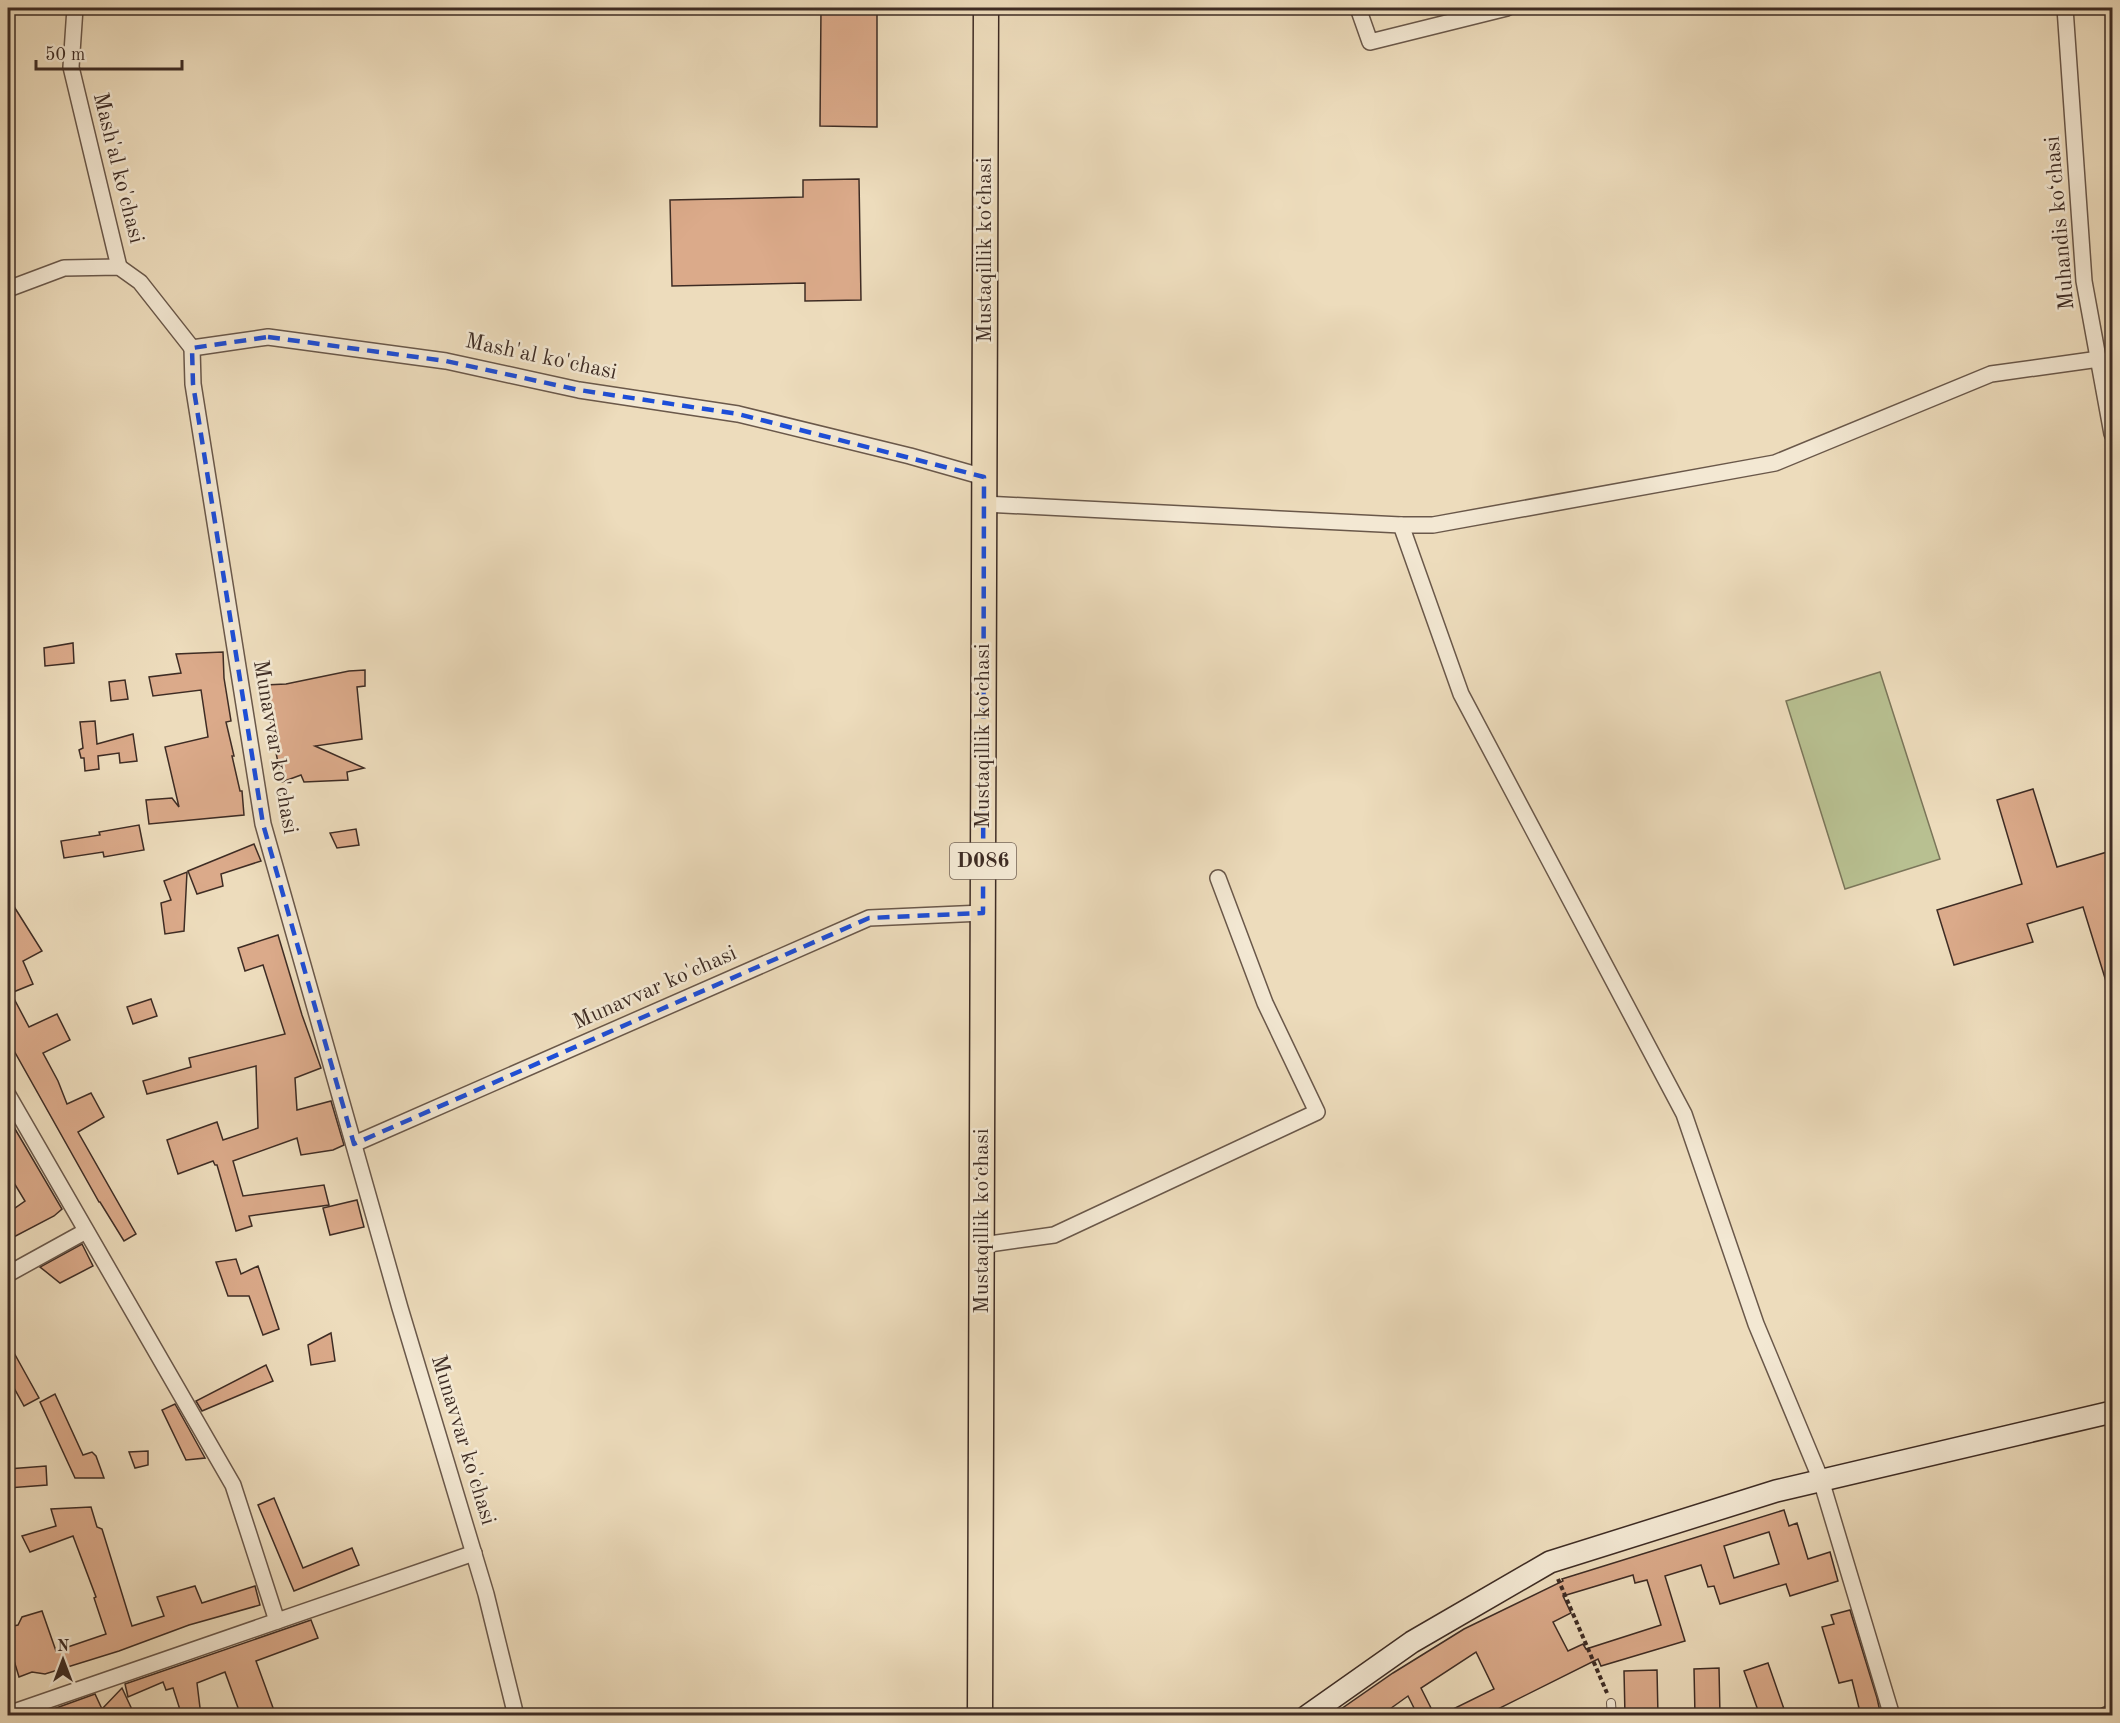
<svg xmlns="http://www.w3.org/2000/svg" width="2120" height="1723" font-family="'Old Standard TT',serif">
	<rect width="100%" height="100%" fill="#eddcbc"/>
	<filter id="stains"><feTurbulence type="fractalNoise" baseFrequency=".00333" numOctaves="4"/><feColorMatrix values="0 0 0 0 .2 0 0 0 0 .09 0 0 0 0 .02 0 0 0 .5 -.17"/></filter>
	<radialGradient id="worn" r=".72"><stop offset=".6" stop-color="#630" stop-opacity="0"/><stop offset="1" stop-color="#630" stop-opacity=".3"/></radialGradient>
	<polygon fill="#b8c091" stroke="#7b765a" stroke-width="1.5" points="1880,672 1940,859 1845,889 1786,701"/>
	<g fill="#dbaa8a" stroke="#3e2c24" stroke-width="1.5" fill-rule="evenodd">
		<polygon points="821,8 877,8 877,127 820,126"/>
		<polygon points="859,179 861,300 805,301 805,283 672,286 670,200 803,197 803,180"/>
		<polygon points="73,643 74,663 45,666 44,648"/>
		<polygon points="223,652 224,678 231,721 226,722 234,756 232,756 240,791 242,791 244,815 149,824 146,800 172,798 179,807 165,747 208,737 201,690 153,696 149,677 181,673 176,654"/>
		<polygon points="365,670 365,686 357,687 362,739 315,746 364,768 347,772 348,780 304,782 301,775 282,782 273,738 265,685 286,684 349,671"/>
		<polygon points="125,680 128,699 111,701 109,682"/>
		<polygon points="95,721 97,744 133,734 137,761 120,763 119,753 98,756 99,769 85,771 84,758 81,758 79,750 83,748 80,722"/>
		<polygon points="2033,789 2057,867 2107,852 2112,871 2112,990 2109,991 2083,907 2027,924 2033,942 1954,965 1937,910 2022,884 1997,800"/>
		<polygon points="139,825 144,850 104,857 103,852 64,858 61,841 100,835 99,832"/>
		<polygon points="356,829 359,845 337,848 330,833"/>
		<polygon points="254,844 261,861 221,874 223,886 197,894 188,871"/>
		<polygon points="187,872 184,931 165,934 161,903 171,900 164,881"/>
		<polygon points="8,897 42,951 23,961 33,984 11,993 29,1027 57,1014 70,1040 43,1053 58,1081 67,1104 91,1093 104,1117 78,1132 136,1234 124,1241 100,1202 99,1202 8,1040"/>
		<polygon points="278,935 302,1015 321,1068 295,1078 297,1110 331,1101 344,1145 333,1150 301,1155 297,1138 233,1161 243,1196 324,1185 329,1205 249,1216 252,1226 236,1231 217,1165 215,1165 213,1161 178,1174 167,1140 217,1122 223,1140 258,1128 256,1066 147,1094 143,1081 191,1067 189,1058 285,1034 263,965 245,971 238,948"/>
		<polygon points="151,999 157,1016 133,1024 127,1007"/>
		<polygon points="8,1117 62,1209 54,1216 8,1240 8,1213 25,1201 8,1173"/>
		<polygon points="357,1200 364,1227 330,1235 323,1208"/>
		<polygon points="82,1244 93,1266 60,1283 40,1267"/>
		<polygon points="236,1259 241,1274 258,1266 279,1329 263,1335 249,1296 228,1296 216,1262"/>
		<polygon points="331,1333 335,1361 311,1365 308,1345"/>
		<polygon points="8,1342 39,1398 24,1406 8,1377"/>
		<polygon points="266,1365 273,1381 202,1411 196,1401"/>
		<polygon points="55,1394 83,1455 92,1452 96,1456 104,1478 75,1478 40,1402"/>
		<polygon points="175,1404 189,1429 205,1458 186,1460 162,1410"/>
		<polygon points="148,1451 148,1465 135,1468 129,1452"/>
		<polygon points="46,1466 47,1485 8,1488 8,1469"/>
		<polygon points="274,1498 303,1568 352,1548 359,1565 294,1591 258,1505"/>
		<polygon points="91,1507 97,1527 102,1529 132,1626 164,1616 157,1597 195,1586 202,1603 255,1586 260,1605 189,1625 119,1651 45,1674 32,1672 19,1677 8,1641 8,1627 18,1625 22,1617 42,1611 56,1651 106,1634 94,1598 96,1597 73,1536 30,1552 22,1536 56,1526 51,1509"/>
		<path d="M 1784,1510 L 1789,1526 L 1797,1523 L 1808,1559 L 1830,1552 L 1838,1581 L 1790,1596 L 1786,1584 L 1720,1604 L 1714,1586 L 1708,1587 L 1701,1565 L 1665,1576 L 1685,1641 L 1601,1666 L 1598,1659 L 1484,1716 L 1439,1716 L 1494,1689 L 1476,1652 L 1421,1688 L 1435,1716 L 1418,1716 L 1408,1696 L 1380,1716 L 1331,1716 L 1393,1673 L 1464,1629 L 1563,1581 L 1562,1579 ZM 1769,1532 L 1779,1564 L 1734,1578 L 1724,1546 ZM 1633,1575 L 1635,1583 L 1647,1580 L 1661,1625 L 1586,1649 L 1583,1644 L 1568,1651 L 1553,1622 L 1571,1613 L 1563,1596 Z"/>
		<polygon points="1850,1610 1877,1698 1881,1716 1861,1716 1852,1680 1839,1683 1822,1627 1834,1624 1831,1615"/>
		<polygon points="311,1620 318,1638 256,1661 276,1716 241,1716 225,1672 197,1683 201,1716 182,1716 173,1688 166,1690 163,1682 128,1697 125,1684"/>
		<polygon points="1768,1663 1784,1709 1760,1716 1744,1671"/>
		<polygon points="1719,1668 1720,1716 1695,1716 1694,1669"/>
		<polygon points="1657,1670 1658,1716 1625,1716 1624,1671"/>
		<polygon points="122,1688 135,1716 34,1716 95,1694 102,1709"/>
	</g>
	<g fill="none" stroke-linecap="round" stroke-linejoin="round">
		<g stroke="#6a584a" stroke-width="10">
			<polyline id="lane" points="1611,1703 1612,1716"/>
		</g>
		<g stroke="#6a584a" stroke-width="18">
			<g id="street">
				<polyline points="75,8 71,67 119,267"/>
				<polyline points="1358,8 1370,42 1507,8"/>
				<polyline points="2065,8 2084,281 2112,434"/>
				<polyline points="8,289 64,268 119,267 140,282 192,348 268,337 446,361 579,390 738,414 910,456 984,477"/>
				<polyline points="192,348 193,384 263,824 400,1308 486,1594 516,1716"/>
				<polyline points="984,504 1401,525 1433,525 1775,463 1991,374 2099,359"/>
				<polyline points="1401,525 1461,694 1684,1114 1756,1324 1821,1480 1892,1716"/>
				<polyline points="8,1095 233,1485 277,1621"/>
				<polyline points="354,1144 869,918 983,913"/>
				<polyline points="982,1245 1054,1235 1317,1112 1265,1003 1218,878"/>
				<polyline points="8,1274 86,1231"/>
				<polyline points="8,1714 474,1553"/>
				<polyline points="2104,1716 2112,1712"/>
			</g>
		</g>
		<g stroke="#3e2c24" stroke-width="24">
			<polyline id="secondary" points="1307,1716 1412,1642 1550,1562 1776,1491 2112,1412"/>
		</g>
		<g stroke="#3e2c24" stroke-width="27">
			<polyline id="primary" points="980,1716 986,8"/>
		</g>
		<polyline stroke="#3e2c24" stroke-width="4" stroke-dasharray="4.5 3" stroke-linecap="butt" points="1558,1579 1607,1693"/>
		<use href="#lane" stroke="#f3e8d3" stroke-width="8"/>
		<use href="#street" stroke="#f3e8d3" stroke-width="15"/>
		<use href="#secondary" stroke="#f3e8d3" stroke-width="21"/>
		<use href="#primary" stroke="#eddcbc" stroke-width="24"/>
	</g>
	<path fill="none" stroke="#1d4ed8" stroke-width="4.5" stroke-dasharray="12 8" stroke-linejoin="round" d="M 268,337 L 446,361 L 579,390 L 738,414 L 984,477 L 983,913 L 869,918 L 354,1144 L 263,824 L 193,384 L 192,348 Z"/>
	<g text-anchor="middle" dominant-baseline="central" stroke-width="5" stroke-linejoin="round" paint-order="stroke">
		<rect fill="#f3e8d3" stroke="#746458" stroke-width="1.5" x="950" y="843" width="66" height="36" rx="4.5"/>
		<g font-size="21" font-weight="bold" fill="#3e2c24">
			<text x="983" y="861">D086</text>
		</g>
		<g font-size="22" fill="#3e2c24" stroke="#f3e8d3">
			<text transform="translate(118 168) rotate(76)">Mash'al ko'chasi</text>
			<text transform="translate(2060 223) rotate(-95)">Muhandis ko‘chasi</text>
			<text transform="translate(985 250) rotate(-90)">Mustaqillik koʻchasi</text>
			<text transform="translate(541 357) rotate(12)">Mash'al ko'chasi</text>
			<text transform="translate(983 736) rotate(-90)">Mustaqillik koʻchasi</text>
			<text transform="translate(275 747) rotate(80)">Munavvar ko'chasi</text>
			<text transform="translate(655 988) rotate(-24)">Munavvar ko'chasi</text>
			<text transform="translate(982 1221) rotate(-90)">Mustaqillik koʻchasi</text>
			<text transform="translate(463 1440) rotate(73)">Munavvar ko'chasi</text>
		</g>
	</g>
	<rect width="2120" height="1723" fill="none" stroke="#eddcbc" stroke-width="30"/>
	<rect x="9" y="9" width="2102" height="1705" fill="none" stroke="#3e2c24" stroke-width="3"/>
	<rect x="15" y="15" width="2090" height="1693" fill="none" stroke="#3e2c24" stroke-width="1.5"/>
	<g transform="translate(63 1660)" stroke="#f3e8d3" stroke-width="4.5" paint-order="stroke">
	<path d="M0-4.5L10 22L0 15L-10 22Z" fill="#3e2c24"/>
	<text y="-9" font-size="16" font-weight="bold" text-anchor="middle" fill="#3e2c24">N</text>
	</g>
	<path d="M36 60v9h146v-9" fill="none" stroke="#3e2c24" stroke-width="3"/>
	<text x="45" y="60" font-size="18" fill="#3e2c24" stroke="#f3e8d3" stroke-width="4.5" paint-order="stroke">50 m</text>
	<rect width="100%" height="100%" filter="url(#stains)"/>
	<rect width="100%" height="100%" fill="url(#worn)"/>
</svg>
